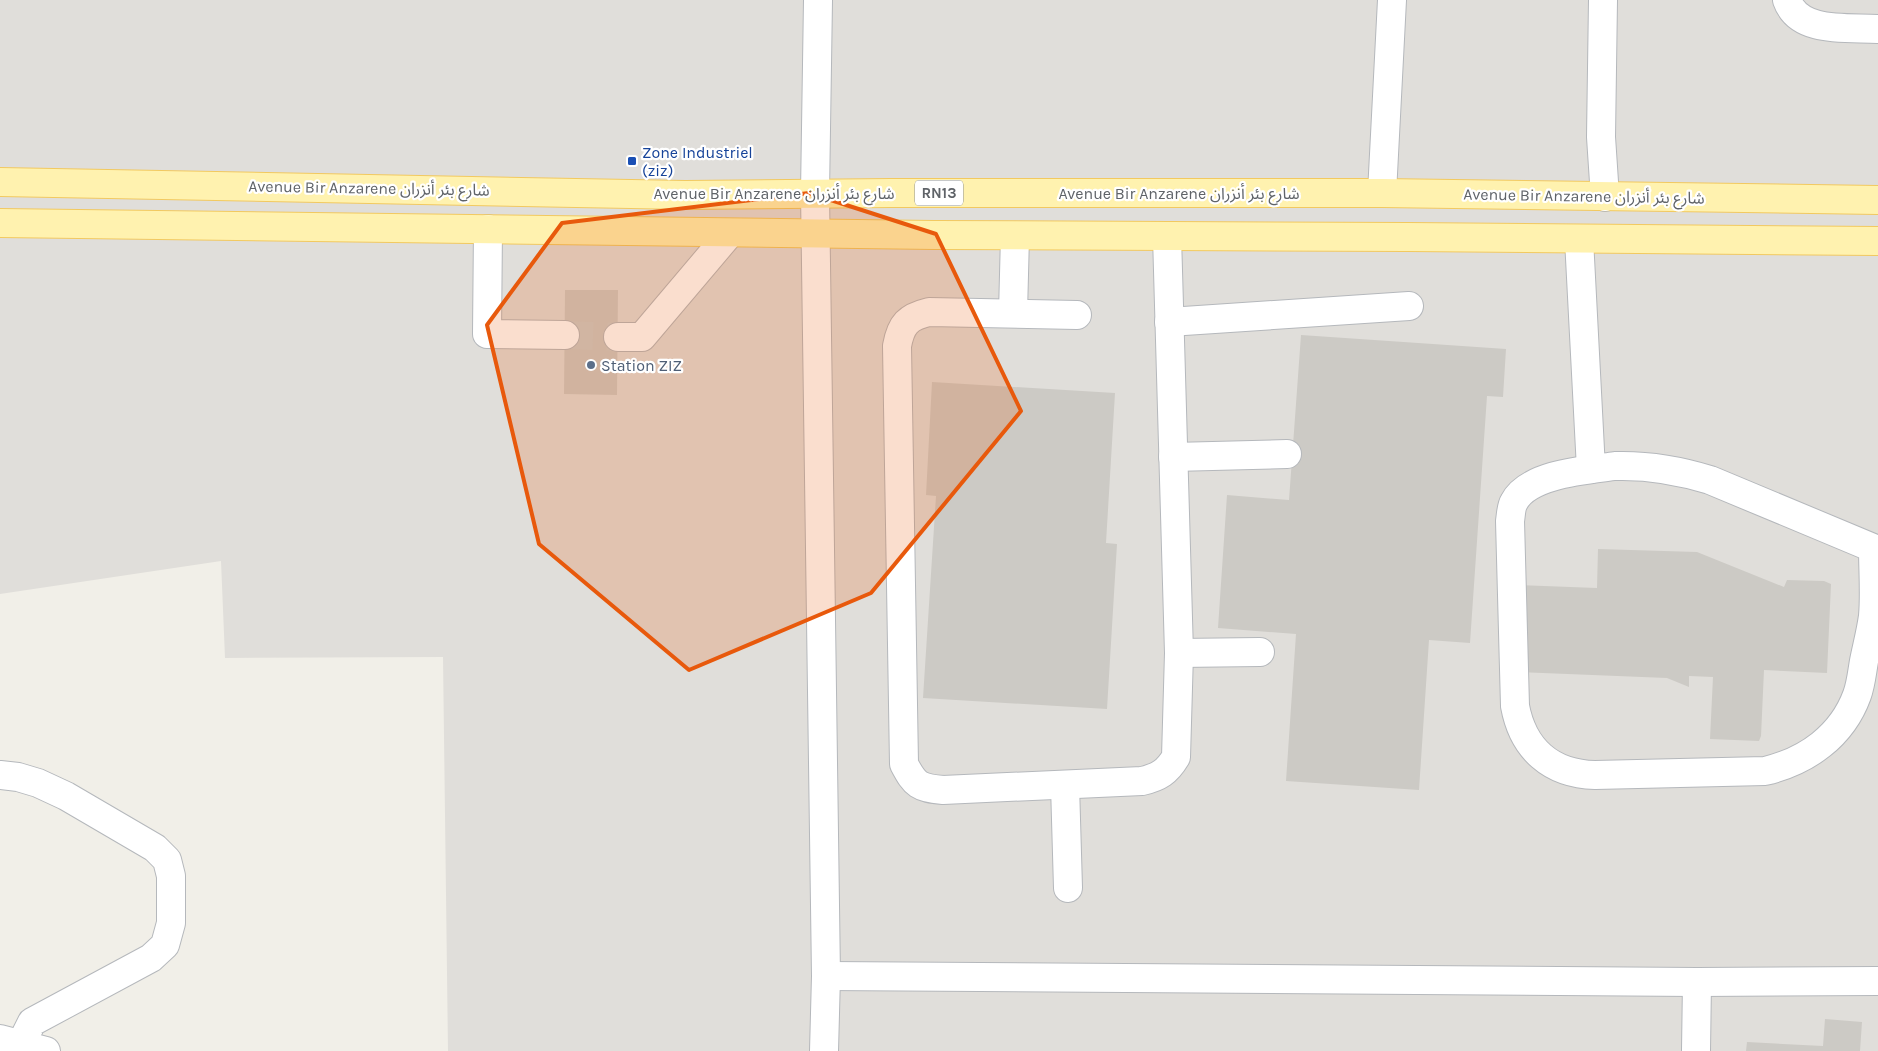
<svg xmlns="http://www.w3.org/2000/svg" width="1878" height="1051" font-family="Karla,'Noto Sans Arabic',sans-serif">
	<rect width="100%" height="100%" fill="#f1efe8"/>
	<polygon fill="#e0deda" points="0,0 1878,0 1878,1051 448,1051 443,657 225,658 221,561 0,594"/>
	<g fill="#cccac5">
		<polygon points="565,290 618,290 617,395 564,394"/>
		<polygon points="1301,335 1506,349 1503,397 1487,396 1470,643 1429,640 1419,790 1286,781 1296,634 1218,628 1227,495 1289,500"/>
		<polygon points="932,382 1115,393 1106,543 1117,544 1107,709 923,698 936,496 926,495"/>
		<polygon points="1598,549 1697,552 1784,587 1787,580 1824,581 1831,584 1827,673 1764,670 1761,736 1759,741 1710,739 1713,677 1689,676 1689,687 1667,678 1517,672 1520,585 1597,588"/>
		<polygon points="1825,1019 1862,1022 1860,1051 1746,1051 1747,1042 1823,1046"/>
	</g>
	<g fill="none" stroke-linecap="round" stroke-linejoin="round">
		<polyline stroke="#ccccc8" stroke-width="28" stroke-dasharray="28 14" stroke-linecap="butt" points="565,335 618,337"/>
		<g stroke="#b5b8bc" stroke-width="30">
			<g id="minor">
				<polyline points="818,0 815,193 826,976 824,1051"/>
				<polyline points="1603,0 1601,137 1605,197"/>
				<path d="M 1787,0 C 1799,34 1848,27 1878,29"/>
				<polyline points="1382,193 1392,0"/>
				<polyline points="488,229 487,334 565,335"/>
				<polyline points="1579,239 1591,469"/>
				<polyline points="1013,313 1015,236"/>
				<path d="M 1077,315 L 929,312 C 908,317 901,324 897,346 L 904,764 C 915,785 919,788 943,790 L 1142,781 C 1159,777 1167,772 1176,757 L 1179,653 L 1167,236"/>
				<polyline points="1169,322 1409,306"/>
				<polyline points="618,337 642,337 730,233"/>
				<polyline points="1173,457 1287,454"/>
				<path d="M 1615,466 C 1648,465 1678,470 1710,480 L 1873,548 C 1873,570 1875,594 1873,616 C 1871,631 1867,646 1864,661 C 1862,672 1861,684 1857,695 C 1842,736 1807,761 1765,771 L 1595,775 C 1551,774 1523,749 1515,706 L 1510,521 C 1511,515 1511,507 1514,502 C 1528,474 1586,470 1615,466 Z"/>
				<polyline points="1179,653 1260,652"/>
				<polyline points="0,775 18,777 38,783 66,796 155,848 167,860 171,876 171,923 165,945 151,958 32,1022 21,1044 21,1051"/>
				<polyline points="1065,785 1068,888"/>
				<polyline points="826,976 1697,982 1878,981"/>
				<polyline points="0,1039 46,1051"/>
				<polyline points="1696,1051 1697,982"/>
			</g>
		</g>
		<g stroke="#f2c960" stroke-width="30">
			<g id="major">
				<polyline points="0,182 685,195 891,193 1382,193 1878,200"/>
				<polyline points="0,223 934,235 1408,237 1878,241"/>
			</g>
		</g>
		<use href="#minor" stroke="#fff" stroke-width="28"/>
		<use href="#major" stroke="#fff2af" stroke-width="28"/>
	</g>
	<path fill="#e8590c" fill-opacity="0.2" stroke="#e8590c" stroke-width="4" stroke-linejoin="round" d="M 809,193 L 936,234 L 1021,411 L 871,593 L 689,670 L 539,544 L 487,325 L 562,223 Z"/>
	<rect fill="#1a4fb4" stroke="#fff" stroke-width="2" x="627" y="156" width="10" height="10" rx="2.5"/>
	<circle fill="#5c6f8a" stroke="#fff" stroke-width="2" cx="591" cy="365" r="5"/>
	<g text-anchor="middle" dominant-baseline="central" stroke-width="4.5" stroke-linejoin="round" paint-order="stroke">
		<rect fill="#fff" stroke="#8f9295" stroke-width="1" x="915" y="180.5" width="48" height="25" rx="4"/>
		<g font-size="15" font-weight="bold" fill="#5f6368">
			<text x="939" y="193">RN13</text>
		</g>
		<g font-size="16" fill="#164399" stroke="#fff" text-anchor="start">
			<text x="642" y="152">Zone Industriel<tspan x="642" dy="18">(ziz)</tspan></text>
		</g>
		<g font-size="16" fill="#5f6368" stroke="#fff">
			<text transform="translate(369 188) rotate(1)">Avenue Bir Anzarene شارع بئر أنزران</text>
			<text x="774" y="193">Avenue Bir Anzarene شارع بئر أنزران</text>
			<text x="1179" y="193">Avenue Bir Anzarene شارع بئر أنزران</text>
			<text transform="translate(1584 196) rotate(1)">Avenue Bir Anzarene شارع بئر أنزران</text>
		</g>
		<g font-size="16" fill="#4e5e75" stroke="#fff" text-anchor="start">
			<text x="601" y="365">Station ZIZ</text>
		</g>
	</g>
</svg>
